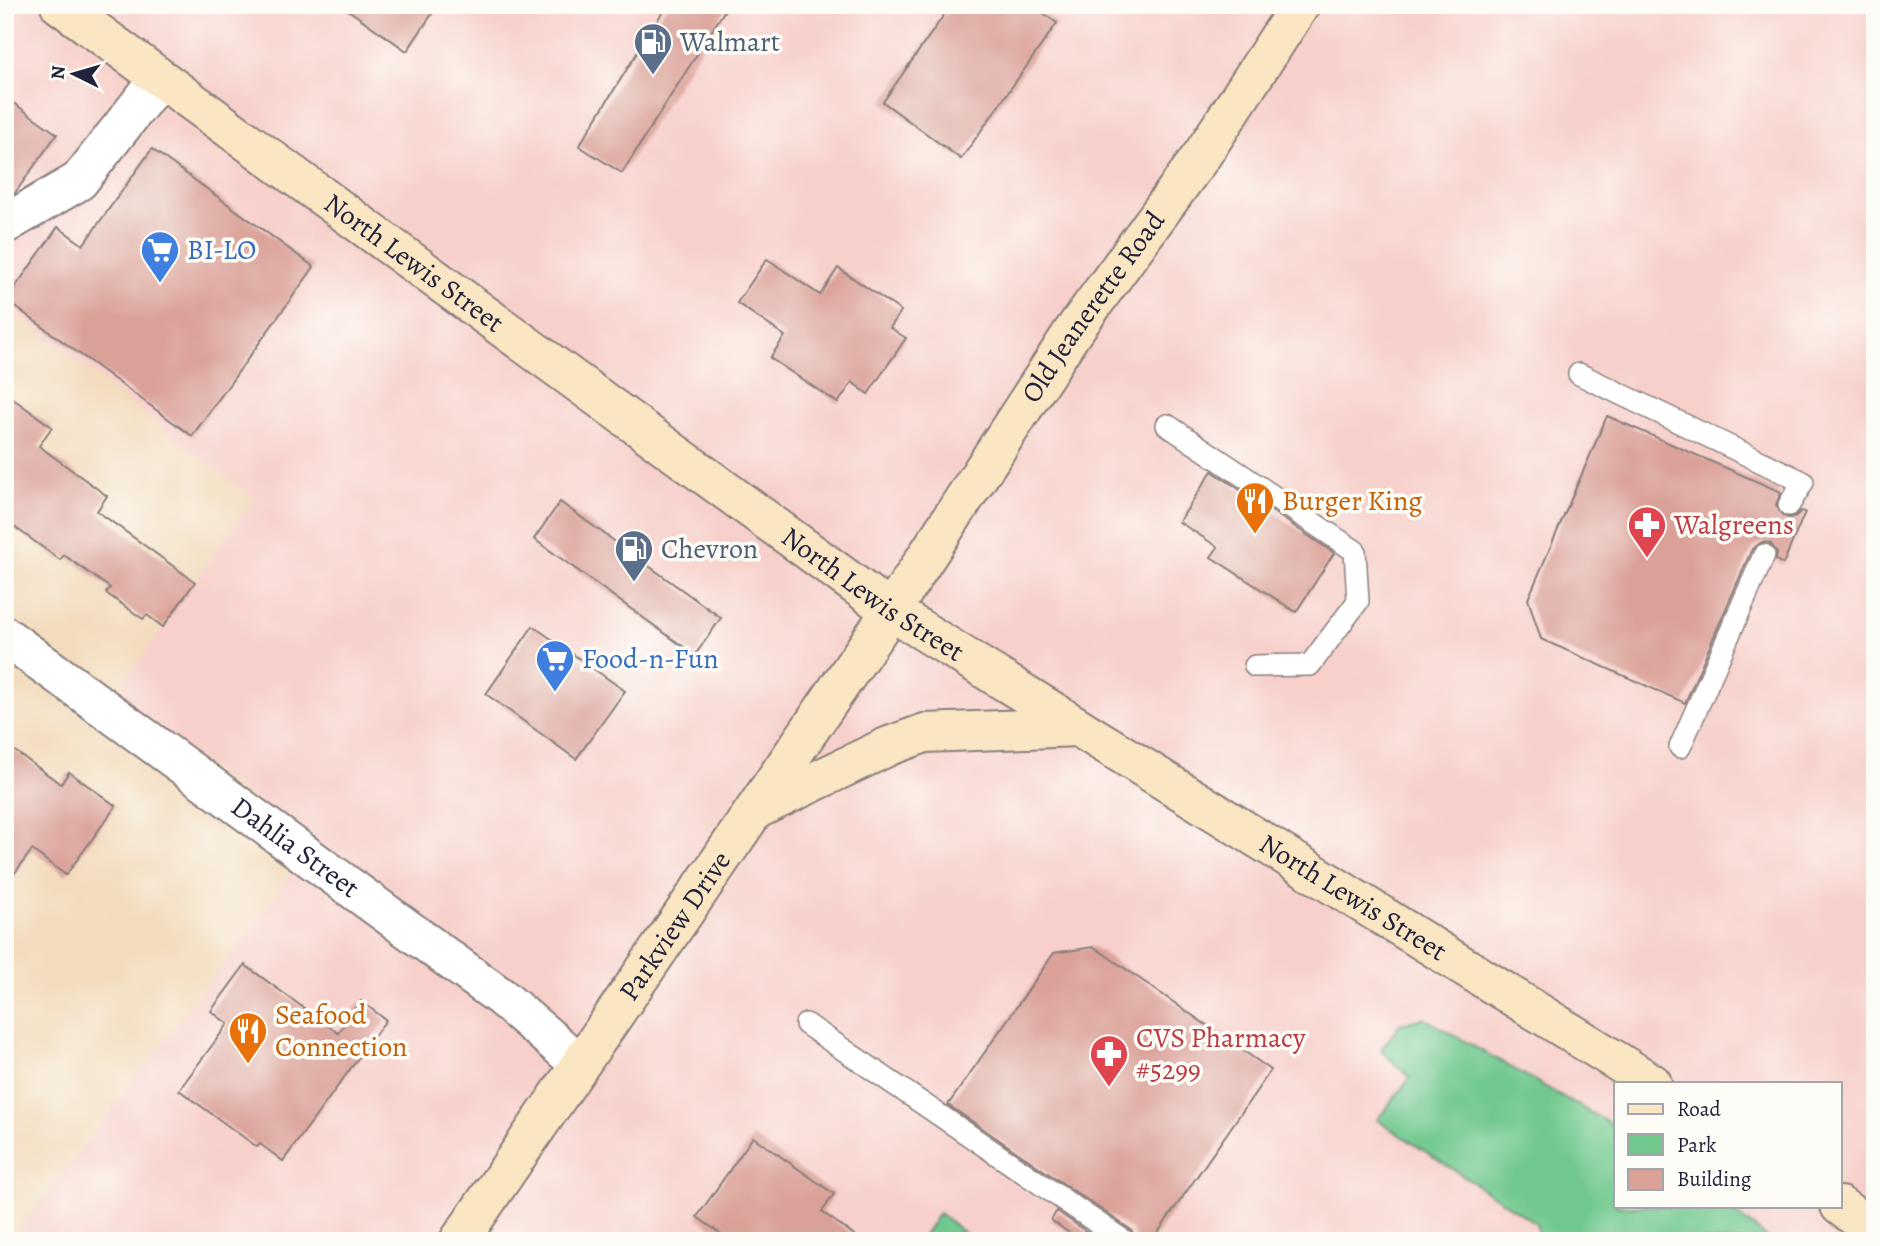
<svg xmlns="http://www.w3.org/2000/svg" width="1880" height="1246" font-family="Alegreya,serif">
	<rect width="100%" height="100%" fill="#fdfcf7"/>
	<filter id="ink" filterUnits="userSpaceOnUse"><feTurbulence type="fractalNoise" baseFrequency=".0143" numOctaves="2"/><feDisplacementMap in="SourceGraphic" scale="14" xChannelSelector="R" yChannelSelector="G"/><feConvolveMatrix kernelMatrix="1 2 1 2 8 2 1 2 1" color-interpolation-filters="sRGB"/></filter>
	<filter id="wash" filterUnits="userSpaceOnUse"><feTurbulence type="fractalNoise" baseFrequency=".00686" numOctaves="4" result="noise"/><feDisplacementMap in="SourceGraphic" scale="28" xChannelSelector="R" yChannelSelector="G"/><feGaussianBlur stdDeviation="1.57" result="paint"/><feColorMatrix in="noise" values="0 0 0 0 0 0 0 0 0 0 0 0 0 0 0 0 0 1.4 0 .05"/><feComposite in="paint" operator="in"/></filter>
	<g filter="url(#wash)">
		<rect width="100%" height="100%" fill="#f3dcbd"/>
		<path fill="#f7d0cb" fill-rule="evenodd" d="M 5,5 L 1875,5 L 1875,1241 L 11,1241 L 314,844 L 114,697 L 254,498 L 5,306 ZM 1616,1083 L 1840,1083 L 1840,1206 L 1616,1206 Z"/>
		<g fill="#70c88e" stroke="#497564" stroke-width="2">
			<polygon points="1424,1018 1616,1127 1616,1206 1726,1206 1772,1241 1537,1241 1537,1224 1377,1120 1410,1078 1381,1050 1400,1024"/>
			<polygon points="939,1213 974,1241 920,1241"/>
		</g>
		<g id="blocks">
			<g fill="#daa198">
				<polygon points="341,5 438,5 407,51"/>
				<polygon points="667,5 728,5 622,173 579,146"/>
				<polygon points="951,5 1032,5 1057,23 961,159 883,102"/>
				<polygon points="5,97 57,134 15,193 5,199"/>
				<polygon points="152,149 314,267 192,436 6,300 58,227 83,245"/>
				<polygon points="767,259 820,295 838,268 901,311 890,328 906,338 868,394 852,382 838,403 770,358 785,336 737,303"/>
				<polygon points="5,393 52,427 39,446 107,496 97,511 195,582 163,627 147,615 143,619 106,593 110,588 64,555 60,560 5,520"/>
				<polygon points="1607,416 1781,492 1776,505 1783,516 1789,518 1796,516 1801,511 1805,512 1783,564 1776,560 1777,553 1770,543 1762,542 1752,549 1685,703 1541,639 1528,599"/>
				<polygon points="1212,471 1334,553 1296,612 1211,557 1218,547 1179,522"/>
				<polygon points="560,502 721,618 695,655 534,539"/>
				<polygon points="533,626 625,691 576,759 486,694"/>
				<polygon points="5,744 61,784 69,772 116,806 66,875 32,850 5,886"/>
				<polygon points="1094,947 1271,1070 1152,1241 1137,1241 1131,1230 948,1105 1054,953"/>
				<polygon points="245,965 338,1033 361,1001 386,1020 283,1161 260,1144 257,1147 179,1090 228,1024 211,1011"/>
				<polygon points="753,1137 834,1194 822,1212 863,1241 731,1241 697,1217"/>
				<polygon points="1057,1211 1100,1241 1081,1241 1051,1220"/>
			</g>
		</g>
	</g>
	<g filter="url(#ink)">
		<use href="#blocks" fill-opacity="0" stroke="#8a7f7c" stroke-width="2"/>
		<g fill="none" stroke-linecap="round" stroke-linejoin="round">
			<g stroke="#8a7f7c" stroke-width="24">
				<g id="service">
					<polyline points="1579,374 1803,482 1789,505"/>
					<polyline points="1167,425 1355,551 1358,601 1310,665 1255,666"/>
					<polyline points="1680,747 1764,555"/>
					<polyline points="806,1024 1124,1241"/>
				</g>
			</g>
			<g stroke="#8a7f7c" stroke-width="42">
				<g id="minor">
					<polyline points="5,224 79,181 159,79"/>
					<path id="s1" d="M 5,636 L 501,997 L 580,1064"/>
				</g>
			</g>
			<g stroke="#8a7f7c" stroke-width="42">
				<g id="secondary">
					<path id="s2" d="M 60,5 L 891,611 L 1652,1083"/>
					<polyline points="757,809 889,746 925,733 1078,727"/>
					<polyline points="1840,1206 1875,1231"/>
					<path id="s3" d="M 459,1241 L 891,611 L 1072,333 L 1202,155 L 1300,5"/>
				</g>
			</g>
			<use href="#service" stroke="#fff" stroke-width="21"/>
			<use href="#minor" stroke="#fff" stroke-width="38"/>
			<use href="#secondary" stroke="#fbe6c4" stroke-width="38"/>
		</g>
	</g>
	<defs>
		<g id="fuel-pin" transform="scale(2.0125)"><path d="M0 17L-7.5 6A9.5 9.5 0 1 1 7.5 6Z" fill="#5c6f8a" stroke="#fdfcf7"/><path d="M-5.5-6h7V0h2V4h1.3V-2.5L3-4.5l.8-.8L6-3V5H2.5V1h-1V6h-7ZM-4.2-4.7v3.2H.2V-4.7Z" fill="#fff"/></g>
		<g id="supermarket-pin" transform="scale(2.0125)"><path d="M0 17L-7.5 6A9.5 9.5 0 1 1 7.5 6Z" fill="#3f7fe0" stroke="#fdfcf7"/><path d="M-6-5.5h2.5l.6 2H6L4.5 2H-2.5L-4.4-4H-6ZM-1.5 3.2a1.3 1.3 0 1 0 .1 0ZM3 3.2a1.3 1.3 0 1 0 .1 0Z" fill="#fff"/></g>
		<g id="restaurant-pin" transform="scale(2.0125)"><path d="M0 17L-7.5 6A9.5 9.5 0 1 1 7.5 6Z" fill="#e8710a" stroke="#fdfcf7"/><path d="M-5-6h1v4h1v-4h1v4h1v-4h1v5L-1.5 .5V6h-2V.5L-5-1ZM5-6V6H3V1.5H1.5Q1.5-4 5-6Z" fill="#fff"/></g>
		<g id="pharmacy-pin" transform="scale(2.0125)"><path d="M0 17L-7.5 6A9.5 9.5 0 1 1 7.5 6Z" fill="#e0444e" stroke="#fdfcf7"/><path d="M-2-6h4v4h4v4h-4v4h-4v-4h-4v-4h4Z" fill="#fff"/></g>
	</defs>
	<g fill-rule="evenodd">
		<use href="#fuel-pin" x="653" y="42"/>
		<use href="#supermarket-pin" x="160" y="250"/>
		<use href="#restaurant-pin" x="1255" y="501"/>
		<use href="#pharmacy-pin" x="1647" y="525"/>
		<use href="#fuel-pin" x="634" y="549"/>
		<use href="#supermarket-pin" x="555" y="659"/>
		<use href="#restaurant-pin" x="248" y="1031"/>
		<use href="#pharmacy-pin" x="1109" y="1054"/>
	</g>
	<g text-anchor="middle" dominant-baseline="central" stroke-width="7" stroke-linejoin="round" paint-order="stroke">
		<g font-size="28" fill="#4e5e75" stroke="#fdfcf7" text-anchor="start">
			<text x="680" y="42">Walmart</text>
			<text x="661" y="549">Chevron</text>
		</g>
		<g font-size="28" fill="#366cbe" stroke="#fdfcf7" text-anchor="start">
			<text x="187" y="250">BI-LO</text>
			<text x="582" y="659">Food-n-Fun</text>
		</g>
		<g font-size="28" fill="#22223b" stroke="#fdfcf7">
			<text stroke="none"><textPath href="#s2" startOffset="438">North Lewis Street</textPath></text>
			<text stroke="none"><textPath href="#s3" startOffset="1129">Old Jeanerette Road</textPath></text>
			<text stroke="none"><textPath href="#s2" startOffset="1004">North Lewis Street</textPath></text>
			<text stroke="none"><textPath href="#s1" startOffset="359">Dahlia Street</textPath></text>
			<text stroke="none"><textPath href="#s2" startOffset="1572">North Lewis Street</textPath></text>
			<text stroke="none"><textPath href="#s3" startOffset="382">Parkview Drive</textPath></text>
		</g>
		<g font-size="28" fill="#c56008" stroke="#fdfcf7" text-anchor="start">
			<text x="1282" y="501">Burger King</text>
			<text x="275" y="1015">Seafood<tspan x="275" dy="32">Connection</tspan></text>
		</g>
		<g font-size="28" fill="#be3a42" stroke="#fdfcf7" text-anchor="start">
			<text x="1674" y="525">Walgreens</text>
			<text x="1136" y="1038">CVS Pharmacy<tspan x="1136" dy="32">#5299</tspan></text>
		</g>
	</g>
	<rect width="1880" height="1246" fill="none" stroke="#fdfcf7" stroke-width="28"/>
	<rect x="1614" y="1082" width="228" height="126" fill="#fdfcf7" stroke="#a5a5ac" stroke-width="2"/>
	<rect x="1628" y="1104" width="35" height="10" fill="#fbe6c4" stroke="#a5a5ac" stroke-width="2"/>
	<text x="1677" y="1116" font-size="21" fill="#22223b">Road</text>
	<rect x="1628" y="1134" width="35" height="21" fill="#70c88e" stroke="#a5a5ac" stroke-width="2"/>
	<text x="1677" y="1152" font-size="21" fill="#22223b">Park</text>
	<rect x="1628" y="1169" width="35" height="21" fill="#daa198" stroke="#a5a5ac" stroke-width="2"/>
	<text x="1677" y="1186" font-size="21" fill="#22223b">Building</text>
	<g transform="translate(74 74) rotate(275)" stroke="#fdfcf7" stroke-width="5" paint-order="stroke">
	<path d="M0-5L12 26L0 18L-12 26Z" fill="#22223b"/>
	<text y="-10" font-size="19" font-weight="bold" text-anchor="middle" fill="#22223b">N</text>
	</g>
</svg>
